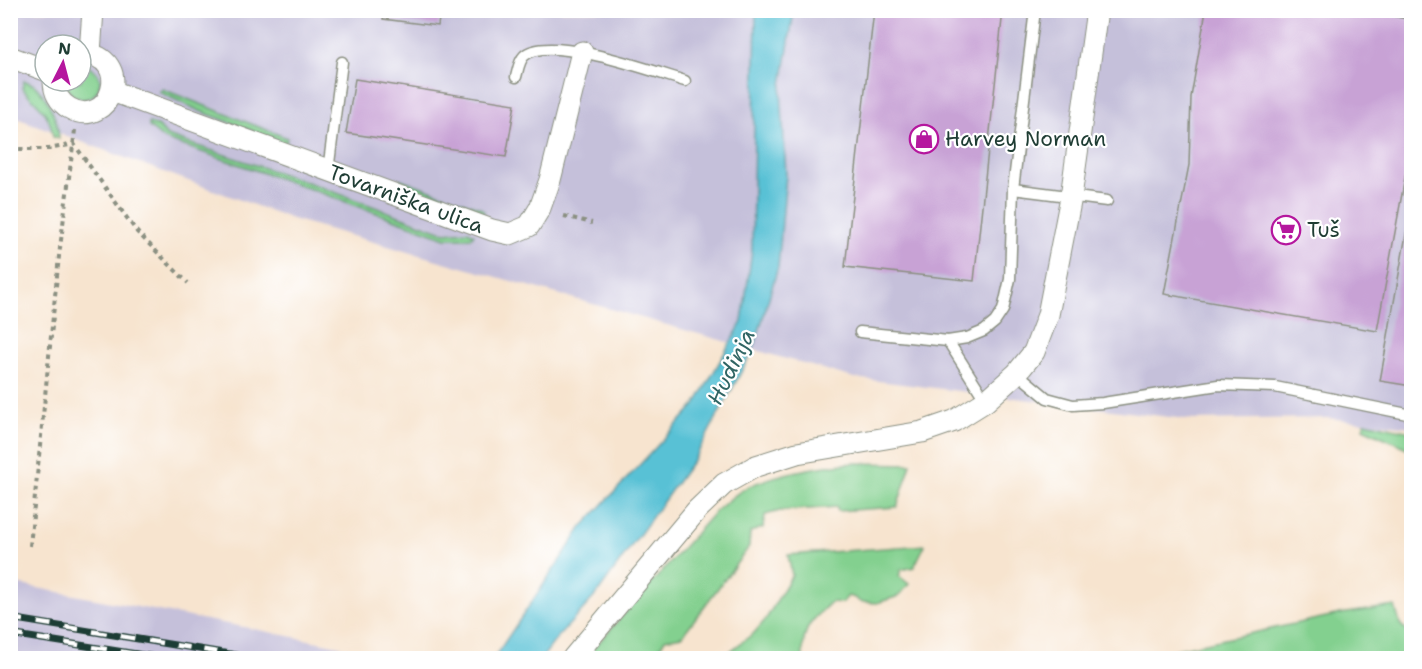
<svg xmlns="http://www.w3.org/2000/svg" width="1422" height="669" font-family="'Shantell Sans',sans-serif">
	<rect width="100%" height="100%" fill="#fff"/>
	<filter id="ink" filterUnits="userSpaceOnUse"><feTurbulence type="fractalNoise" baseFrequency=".0167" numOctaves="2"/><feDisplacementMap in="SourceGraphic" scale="12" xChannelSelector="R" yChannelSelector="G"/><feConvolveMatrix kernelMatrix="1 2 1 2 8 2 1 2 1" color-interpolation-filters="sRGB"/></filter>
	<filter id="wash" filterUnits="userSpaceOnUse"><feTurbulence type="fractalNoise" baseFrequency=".008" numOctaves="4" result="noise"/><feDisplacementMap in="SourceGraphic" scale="24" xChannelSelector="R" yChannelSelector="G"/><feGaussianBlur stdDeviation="1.35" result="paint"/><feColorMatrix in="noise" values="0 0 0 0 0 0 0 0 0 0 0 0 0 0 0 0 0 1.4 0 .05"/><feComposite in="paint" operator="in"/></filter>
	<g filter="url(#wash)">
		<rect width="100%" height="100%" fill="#f7e4cf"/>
		<g fill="#c5c0da" fill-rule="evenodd">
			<path d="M 10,11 L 1411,11 L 1411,427 L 1327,418 L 1193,420 L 854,378 L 292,219 L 11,116 ZM 45,45 L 81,45 L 81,81 L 45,81 Z"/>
			<polygon points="11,583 254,629 398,658 11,658"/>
		</g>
		<g fill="#83d08f" stroke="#518662" stroke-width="1.5">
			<path d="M 81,65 C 114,69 98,108 76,97 C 69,94 67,88 67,81 L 81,81 Z"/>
			<path d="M 24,81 C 44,84 58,120 59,138 L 53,137 C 50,111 38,106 22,88 Z"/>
			<polygon points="162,89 287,138 286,143 200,111 159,92"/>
			<polygon points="149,123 159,127 167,136 307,182 445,233 468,231 474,234 471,238 446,238 305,187 164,139 149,127"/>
			<polygon points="400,179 480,208 484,211 483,214 400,185"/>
			<polygon points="1365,422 1411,432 1411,450 1363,428"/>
			<path d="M 854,463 L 911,464 L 897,507 L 837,511 L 837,507 L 780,511 L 765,515 L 763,528 L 750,532 L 749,547 L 682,636 L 665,639 L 654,658 L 585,658 L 713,514 C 725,503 739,490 754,484 C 786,471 820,466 854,463 Z"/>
			<path d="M 925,545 L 914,567 L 901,570 L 899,576 L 909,584 L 899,596 L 877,603 L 860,602 L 855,598 L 848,596 L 842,603 L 831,602 C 810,622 802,628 803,658 L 721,658 L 754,633 L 766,619 L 792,575 L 788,555 Z"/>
			<polygon points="1395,606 1400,624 1411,635 1411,658 1137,658 1340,614"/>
		</g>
		<polygon fill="#59c1d5" stroke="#3c7f84" stroke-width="1.5" points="756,11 794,11 781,91 786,175 778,267 754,348 696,456 597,594 557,638 542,658 494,658 582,527 695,405 742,322 752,251"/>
		<g id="blocks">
			<g fill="#c8a2d5">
				<polygon points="384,10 440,10 438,26 383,19"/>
				<polygon points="874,10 1003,10 974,281 845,267"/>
				<polygon points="1206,10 1361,10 1412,20 1412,139 1377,331 1164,294 1189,165 1191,97"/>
				<polygon points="355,79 515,104 506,157 346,133"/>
				<polygon points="1410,212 1412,212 1412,386 1380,381"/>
			</g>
		</g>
	</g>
	<g filter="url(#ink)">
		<use href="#blocks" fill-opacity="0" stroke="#8b9082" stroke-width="1.5"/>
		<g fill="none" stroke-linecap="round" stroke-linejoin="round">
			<g stroke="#8b9082" stroke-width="13">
				<g id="lane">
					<path d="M 516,77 C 518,70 519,61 524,56 C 547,33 655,72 685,81"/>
					<polyline points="328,171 342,62"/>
					<polyline points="1013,189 1107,201"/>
					<polyline points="860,332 948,341 967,338 984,331 995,322 1003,310 1010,279 1013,189 1035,10"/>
					<polyline points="948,341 986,401"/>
					<polyline points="1017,373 1047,398 1073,405 1103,403 1218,385 1275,387 1412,415"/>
				</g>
			</g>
			<g stroke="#8b9082" stroke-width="23">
				<g id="street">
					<polyline points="90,53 93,10"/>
					<polyline points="10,57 45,70"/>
					<path d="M 54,81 C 54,92 59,102 69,108 C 110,132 137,56 81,53"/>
					<polyline points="112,91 492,230 510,234 529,226 540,208 550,180 582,52"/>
					<polyline points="573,658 697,510 724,484 756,466 797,453 922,432 954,421 986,401 1017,373 1034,352 1048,315 1071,197 1097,10"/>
				</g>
			</g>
			<g stroke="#8b9082" stroke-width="4" stroke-dasharray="4.5 4.5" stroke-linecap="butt">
				<polyline points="10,149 49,149 74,144 137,232 188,283"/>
				<polyline points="564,216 592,223"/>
				<polyline points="30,546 59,256 75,130"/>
			</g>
			<use href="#lane" stroke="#fff" stroke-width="10"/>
			<use href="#street" stroke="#fff" stroke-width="21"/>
			<g stroke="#1f3d34" stroke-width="7">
				<g id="rail">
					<polyline points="10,618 254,658"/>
					<polyline points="10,634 162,658"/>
				</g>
			</g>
			<use href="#rail" stroke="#fff" stroke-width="4.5" stroke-dasharray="14" stroke-linecap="butt"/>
		</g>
	</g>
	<defs>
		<g id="shop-ring" transform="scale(1.5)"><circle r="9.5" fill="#fff" stroke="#b5179e" stroke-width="1.5"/><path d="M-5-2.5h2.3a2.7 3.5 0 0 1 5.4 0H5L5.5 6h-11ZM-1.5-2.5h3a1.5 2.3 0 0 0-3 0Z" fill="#b5179e"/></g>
		<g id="supermarket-ring" transform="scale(1.5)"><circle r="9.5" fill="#fff" stroke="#b5179e" stroke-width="1.5"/><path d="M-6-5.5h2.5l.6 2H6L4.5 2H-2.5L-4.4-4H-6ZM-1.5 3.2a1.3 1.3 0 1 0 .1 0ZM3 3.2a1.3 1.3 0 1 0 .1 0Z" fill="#b5179e"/></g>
	</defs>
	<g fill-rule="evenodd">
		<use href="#shop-ring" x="924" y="139"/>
		<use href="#supermarket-ring" x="1286" y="230"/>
	</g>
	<g text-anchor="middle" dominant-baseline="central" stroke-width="4.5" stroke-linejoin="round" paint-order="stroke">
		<g font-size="21" fill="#1f3d34" stroke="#fff" text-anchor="start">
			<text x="945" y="139">Harvey Norman</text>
			<text x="1307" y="230">Tuš</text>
		</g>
		<g font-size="21" fill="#1f3d34" stroke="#fff">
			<text transform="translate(406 199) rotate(20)">Tovarniška ulica</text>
		</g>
		<g font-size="22" font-style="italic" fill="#306564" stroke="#fff">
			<text transform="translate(731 367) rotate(-64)">Hudinja</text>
		</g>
	</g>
	<rect width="1422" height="669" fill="none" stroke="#fff" stroke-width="36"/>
	<g transform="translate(63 63) rotate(6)"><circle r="28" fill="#ffffff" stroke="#a5b1ae" stroke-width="1.5"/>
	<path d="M0-4.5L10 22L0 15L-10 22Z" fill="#b5179e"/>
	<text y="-9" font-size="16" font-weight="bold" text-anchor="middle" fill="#1f3d34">N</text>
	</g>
</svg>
